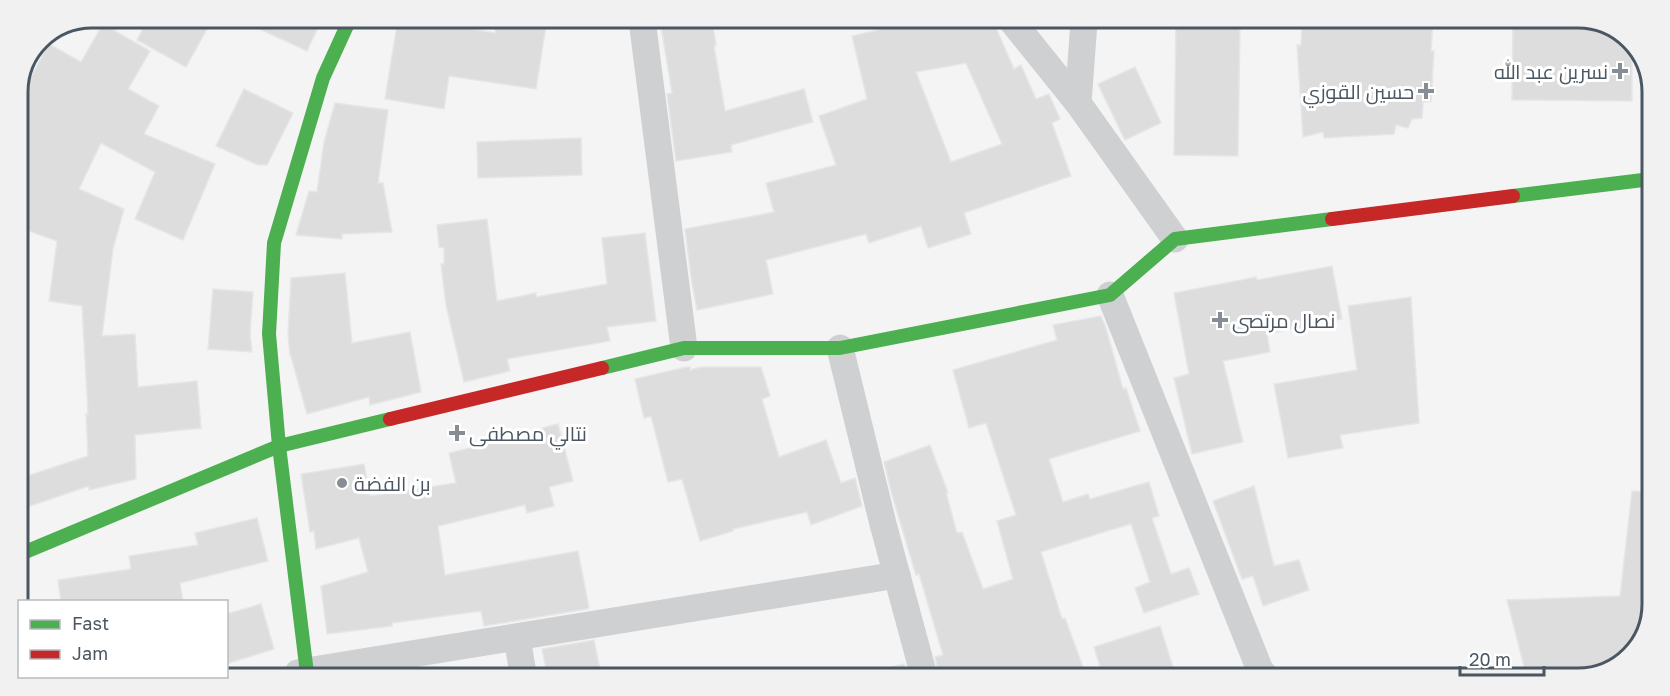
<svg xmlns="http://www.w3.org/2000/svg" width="1670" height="696" font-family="'Golos Text',Cairo,sans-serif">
	<rect width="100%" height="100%" fill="#f4f4f4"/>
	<g fill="#ddddde" stroke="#e5e6e7" stroke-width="1.5" fill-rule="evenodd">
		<polygon points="149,18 213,18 186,67 137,40"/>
		<polygon points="238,19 322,19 307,51"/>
		<polygon points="398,19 410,19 495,33 497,19 508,20 546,26 536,89 449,76 444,109 385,99"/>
		<polygon points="660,20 712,20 716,45 714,46 725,111 804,89 813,122 731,145 732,152 676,161 667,94 672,93"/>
		<path d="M 917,21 L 993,21 L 1014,69 L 1021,65 L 1036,99 L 1049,94 L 1060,119 L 1052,123 L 1071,176 L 964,213 L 971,234 L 928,248 L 921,226 L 869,243 L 866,234 L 766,260 L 773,294 L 697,310 L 691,277 L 685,229 L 774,212 L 766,183 L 836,165 L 819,116 L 867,99 L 852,36 ZM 966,63 L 1002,144 L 951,162 L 916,72 Z"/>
		<polygon points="1176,22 1240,22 1238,156 1174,155"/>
		<polygon points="1302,22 1433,23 1431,51 1434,51 1431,101 1423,102 1422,118 1412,119 1408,128 1396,125 1394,134 1324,138 1323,132 1303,137 1297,45 1301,45"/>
		<polygon points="1513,23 1606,24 1632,44 1632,101 1512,100"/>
		<polygon points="103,24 150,51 128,89 159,106 144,134 215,164 183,240 135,219 155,172 101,143 79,189 124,209 113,249 102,336 135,334 138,387 197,381 201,428 135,435 136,479 89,490 89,486 18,510 18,479 88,456 86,414 88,414 82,306 49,301 57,241 18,227 18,100 49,44 81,62"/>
		<polygon points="1135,67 1161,123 1125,140 1098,84"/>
		<polygon points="244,89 293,113 267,165 258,165 216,146"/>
		<polygon points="335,103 388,110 378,183 383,183 392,232 342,234 342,239 296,235 309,191 317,192 324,142"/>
		<polygon points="581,138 582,175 478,178 477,142"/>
		<polygon points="487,219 497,301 536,293 536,297 607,284 602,238 645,233 656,321 607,327 610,341 507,359 510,371 464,382 446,305 441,264 444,264 444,248 439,247 437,225"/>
		<polygon points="1332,266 1342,319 1267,334 1270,352 1223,361 1243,442 1192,454 1174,378 1189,374 1174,293 1256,277 1257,280"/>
		<polygon points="345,273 352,343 410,332 421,392 370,405 369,397 307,414 291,356 290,356 288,334 291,278"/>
		<polygon points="213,289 253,292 250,333 252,352 208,349"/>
		<polygon points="1411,297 1419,423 1340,435 1343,448 1288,458 1274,384 1357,370 1348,306"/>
		<polygon points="1101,316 1106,328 1123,389 1126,388 1140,431 1049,459 1063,502 1088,494 1090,499 1149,482 1159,516 1152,518 1171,574 1189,568 1199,594 1144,613 1135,588 1150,582 1131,524 1110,530 1041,552 1062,619 1065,618 1083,667 1058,676 939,676 935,657 943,655 919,574 916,575 892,495 884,462 930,445 948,493 946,493 957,533 962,532 983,589 1013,579 997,521 1016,515 986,423 969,428 953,370 1057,340 1053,325"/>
		<polygon points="686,367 690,367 690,370 701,367 761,367 770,396 762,399 779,457 826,440 841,483 855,478 862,506 811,525 807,512 733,529 733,531 700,541 682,479 668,482 651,416 644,418 635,379"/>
		<polygon points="558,424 573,481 549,487 554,506 527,513 525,505 438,526 445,575 578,551 589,608 587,609 484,626 481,611 392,623 392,626 327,634 321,586 368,572 359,538 316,549 314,531 310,532 301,474 364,464 370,496 456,483 449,453 508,439 507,437"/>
		<polygon points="1254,486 1274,566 1299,560 1309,590 1263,606 1253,576 1242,579 1213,501"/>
		<polygon points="1632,491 1648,492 1646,632 1619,665 1578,678 1527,678 1507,600 1620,596"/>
		<polygon points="257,518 268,561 180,583 183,602 61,602 58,580 131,569 129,556 198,545 195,533"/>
		<polygon points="261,604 274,649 226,664 226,614"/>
		<polygon points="1160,626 1176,677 1103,676 1094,647"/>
		<polygon points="594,640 601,674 547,674 542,649"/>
		<polygon points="904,664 908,676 893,675 892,667"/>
	</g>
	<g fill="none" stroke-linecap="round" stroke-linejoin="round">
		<g stroke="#ced0d2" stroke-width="27">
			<polyline points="642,20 684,348"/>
			<polyline points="1012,21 1078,103"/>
			<polyline points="1084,22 1078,103 1175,239"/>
			<polyline points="1110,295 1260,670 1266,677"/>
			<polyline points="840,348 883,524 924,676"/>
			<polyline points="517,637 523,674"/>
			<polyline points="298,673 307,671 897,575"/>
		</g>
		<g stroke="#4caf50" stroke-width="14">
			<polyline points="1513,196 1651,179"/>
			<polyline points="602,368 684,348 840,348 1110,295 1175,239 1332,219"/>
			<polyline points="18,555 279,446 390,419"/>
			<polyline points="307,673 279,446 269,334 274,243 323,78 350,19"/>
		</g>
		<g stroke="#c62828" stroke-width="14">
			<polyline points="1332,219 1513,196"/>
			<polyline points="390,419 602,368"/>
		</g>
	</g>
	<g fill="#868d94" stroke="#fff" stroke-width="2">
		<path d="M1617 62h6v6h6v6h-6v6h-6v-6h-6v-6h6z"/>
		<path d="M1423 82h6v6h6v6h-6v6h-6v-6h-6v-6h6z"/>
		<path d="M1217 311h6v6h6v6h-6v6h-6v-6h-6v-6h6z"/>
		<path d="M454 424h6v6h6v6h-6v6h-6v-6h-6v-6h6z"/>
		<circle cx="342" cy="483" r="6"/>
	</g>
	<g text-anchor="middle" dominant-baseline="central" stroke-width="6" stroke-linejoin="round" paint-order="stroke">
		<g font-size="20" fill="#4a5661" stroke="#fff" text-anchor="start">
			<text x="1608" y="71" text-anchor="end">نسرين عبد الله</text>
			<text x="1414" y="91" text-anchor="end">حسين القوزي</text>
			<text x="1232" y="320">نصال مرتصى</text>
			<text x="469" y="433">نتالي مصطفى</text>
			<text x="354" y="483">بن الفضة</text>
		</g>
	</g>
	<path d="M0 0H1670V696H0ZM92 28H1578A64 64 0 0 1 1642 92V604A64 64 0 0 1 1578 668H92A64 64 0 0 1 28 604V92A64 64 0 0 1 92 28Z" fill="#f1f1f2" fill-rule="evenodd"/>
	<path fill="none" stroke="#4a5661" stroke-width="3" d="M92 28H1578A64 64 0 0 1 1642 92V604A64 64 0 0 1 1578 668H92A64 64 0 0 1 28 604V92A64 64 0 0 1 92 28Z"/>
	<rect x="18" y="600" width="210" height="78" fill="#ffffff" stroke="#b7bbc0" stroke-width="1.5"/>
	<rect x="30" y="620" width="30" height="9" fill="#4caf50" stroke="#b7bbc0" stroke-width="1.5"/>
	<text x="72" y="630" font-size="18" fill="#4a5661">Fast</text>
	<rect x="30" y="650" width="30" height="9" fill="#c62828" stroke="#b7bbc0" stroke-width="1.5"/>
	<text x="72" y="660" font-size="18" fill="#4a5661">Jam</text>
	<path d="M1460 666v9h84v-9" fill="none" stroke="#4a5661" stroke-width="3"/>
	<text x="1469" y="666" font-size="18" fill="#4a5661" stroke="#ffffff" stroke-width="4.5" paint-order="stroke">20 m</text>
</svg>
